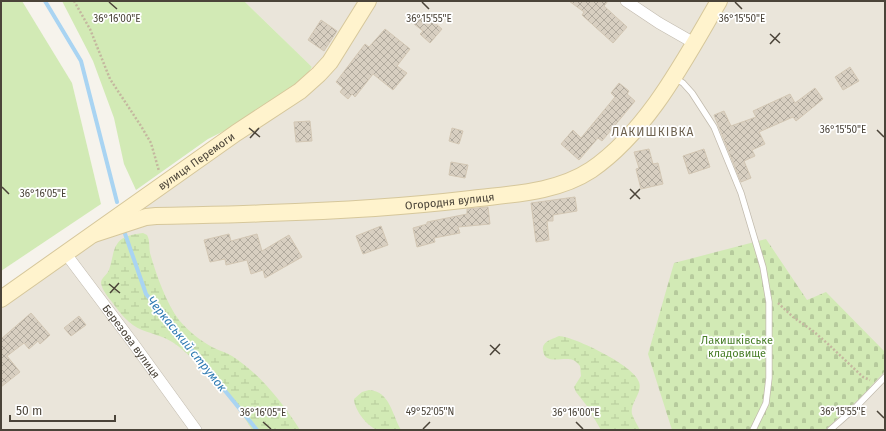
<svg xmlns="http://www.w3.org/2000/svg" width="886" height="431" font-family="'Fira Sans',sans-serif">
	<defs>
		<pattern id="wetland-marsh" width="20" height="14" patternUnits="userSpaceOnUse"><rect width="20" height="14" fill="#d2eab5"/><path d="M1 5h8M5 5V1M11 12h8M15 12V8" fill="none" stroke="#b6ca9c"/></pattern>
		<pattern id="cemetery-stones" width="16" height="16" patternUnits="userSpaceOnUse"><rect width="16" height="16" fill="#d2eab5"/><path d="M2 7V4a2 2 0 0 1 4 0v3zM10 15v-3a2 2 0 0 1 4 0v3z" fill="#b6ca9c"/></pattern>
		<pattern id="building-cross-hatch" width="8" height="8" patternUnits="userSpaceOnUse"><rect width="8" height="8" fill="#d8cfc1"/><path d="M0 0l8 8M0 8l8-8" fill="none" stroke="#b1aa9e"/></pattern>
	</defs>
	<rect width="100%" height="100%" fill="#f6f3ec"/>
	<polygon fill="#eae5da" points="244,1 885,1 885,430 1,430 1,299 319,74"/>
	<g fill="#d2eab5">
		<polygon points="1,1 22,1 72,83 101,204 1,271"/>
		<polygon points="62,1 244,1 312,67 292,97 208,139 136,190 124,164 114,118 93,61"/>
	</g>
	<g fill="url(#wetland-marsh)">
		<path d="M 143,233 L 147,235 C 150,240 149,247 150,253 C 156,274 166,303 179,320 C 188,331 201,341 212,347 C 219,351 226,352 232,356 C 260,374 282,402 300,430 L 252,430 C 237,402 203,366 178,346 C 167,337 155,335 142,330 C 129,325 120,313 112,302 C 108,297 102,290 101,283 C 101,278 107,275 109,270 C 110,267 111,263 112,259 C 116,238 123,236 143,233 Z"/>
		<path d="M 559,336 C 575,337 635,366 639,382 C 643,393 630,402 632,414 C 634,419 637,425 640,430 L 601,430 L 587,406 L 576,392 L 574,387 L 581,376 L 580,366 C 578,364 576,361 573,360 C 564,356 544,366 543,350 C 542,341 553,339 559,336 Z"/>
		<path d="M 369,390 C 390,391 392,415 401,430 C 394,430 386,431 379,430 C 369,429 354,410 354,399 L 362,392 Z"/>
	</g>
	<polygon fill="url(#cemetery-stones)" points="766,239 807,300 826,292 885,352 885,371 862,396 825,430 672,430 648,354 674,263"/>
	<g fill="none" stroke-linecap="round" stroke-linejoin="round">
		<g stroke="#a9d4f2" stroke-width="4">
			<polyline points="45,1 81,61 117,202"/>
			<polyline points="123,228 146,294 257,430"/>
		</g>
	</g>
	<g fill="url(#building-cross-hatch)" stroke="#d3c7b4">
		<polygon points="569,1 608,1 604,6 627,27 613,43 582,15 584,12"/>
		<polygon points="423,13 442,29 430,43 420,34 423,31 414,24"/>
		<polygon points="321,20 337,31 324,51 308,40"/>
		<polygon points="385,29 410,49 397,66 407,73 393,90 373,74 355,97 352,94 348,99 340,92 343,88 336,82 365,44 369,47"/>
		<polygon points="850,67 859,81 843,90 835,77"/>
		<polygon points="619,83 629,91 627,94 635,101 602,141 598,138 579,160 561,144 573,130 581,138 615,97 611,93"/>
		<polygon points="815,88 823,99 796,121 793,117 759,132 765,144 752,150 755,156 744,161 751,178 741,182 714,115 724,111 731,126 756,117 753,111 790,94 795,103"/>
		<polygon points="310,121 312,141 296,142 294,122"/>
		<polygon points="452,128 463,131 459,144 449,141"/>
		<polygon points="649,149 653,164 658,163 663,184 641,189 636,169 639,168 634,152"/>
		<polygon points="704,149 710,167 689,174 683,156"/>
		<polygon points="451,162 468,165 465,178 449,175"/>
		<polygon points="575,197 577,211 553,215 553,221 547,221 549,240 536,242 531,203"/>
		<polygon points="488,207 490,224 458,227 460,233 434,238 435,242 417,247 413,228 427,224 427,222 467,214 467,209"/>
		<polygon points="381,226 388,245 363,254 356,236"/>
		<polygon points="229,234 231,241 257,234 262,251 289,235 302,257 265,278 263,270 251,274 247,260 226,265 225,259 210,262 204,240"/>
		<polygon points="31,313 50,335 40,344 38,341 29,349 24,343 7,356 20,372 1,387 1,339"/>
		<polygon points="79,316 86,325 71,336 64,328"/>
	</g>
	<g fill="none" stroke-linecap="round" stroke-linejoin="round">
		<g stroke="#c2bbae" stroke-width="7">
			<g id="lane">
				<polyline points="675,78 683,83 692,93 714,127 741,193 763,267 769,302 769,378 766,403 753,430"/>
				<polyline points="830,430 855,408 885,377"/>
			</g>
		</g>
		<g stroke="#c2bbae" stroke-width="12">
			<g id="street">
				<polyline points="626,1 659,23 694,43"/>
				<path id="s1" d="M 66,254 L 133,343 L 196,430"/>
			</g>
		</g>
		<g stroke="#d6c79b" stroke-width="18">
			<g id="secondary">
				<path id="s2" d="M 94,234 L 146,217 L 156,216 C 193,215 231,215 268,213 C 336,211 403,207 471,199 C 511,194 556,193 591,170 C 648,131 685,59 719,1"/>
				<path id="s3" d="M 1,299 L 236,133 L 300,91 L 319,74 L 330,62 L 368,1"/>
			</g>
		</g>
		<g stroke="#c4b79f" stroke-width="2.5" stroke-dasharray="2 2" stroke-linecap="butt">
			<polyline points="74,1 90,29 110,79 141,126 151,143 159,171"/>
			<polyline points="778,303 793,317 813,331 828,344 863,377 870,380"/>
		</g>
		<use href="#lane" stroke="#fff" stroke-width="5.5"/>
		<use href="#street" stroke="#fff" stroke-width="11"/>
		<use href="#secondary" stroke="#fff3cd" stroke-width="16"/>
	</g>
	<path fill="none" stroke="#4b4439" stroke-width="1.5" d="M 109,2 L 117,9M 422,2 L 429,9M 735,2 L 742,9M 770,34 L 780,43M 770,44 L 780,33M 249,128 L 260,137M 877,130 L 884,137M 250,138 L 259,128M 2,187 L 9,194M 630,189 L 640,199M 630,199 L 640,189M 109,284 L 120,293M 110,293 L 119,283M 490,345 L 500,354M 490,355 L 500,344M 877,411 L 884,418M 263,422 L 271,429M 576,422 L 583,429M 423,429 L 430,422"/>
	<g text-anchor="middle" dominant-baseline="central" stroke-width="3.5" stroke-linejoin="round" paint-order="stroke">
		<g font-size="11" fill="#4b4439" stroke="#fff">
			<text stroke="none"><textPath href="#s3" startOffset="239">вулиця Перемоги</textPath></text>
			<text stroke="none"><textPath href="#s2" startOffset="359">Огородня вулиця</textPath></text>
			<text stroke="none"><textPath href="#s1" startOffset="109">Березова вулиця</textPath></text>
		</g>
		<g font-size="11" fill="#4a7f2a" stroke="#fff">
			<text x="737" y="340">Лакишківське<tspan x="737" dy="13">кладовище</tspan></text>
		</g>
		<g font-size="12" letter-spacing="1" fill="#6e6250" stroke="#fff">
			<text x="653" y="132">ЛАКИШКІВКА</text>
		</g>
		<g font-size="12" font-style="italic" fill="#2e7ab2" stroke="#fff">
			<text transform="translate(187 344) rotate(51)">Черкаський струмок</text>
		</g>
	</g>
	<g font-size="10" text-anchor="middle" fill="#4b4439" stroke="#fff" stroke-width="3.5" stroke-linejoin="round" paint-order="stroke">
		<text x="742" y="22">36°15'50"E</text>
		<text x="117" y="22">36°16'00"E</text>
		<text x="429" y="22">36°15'55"E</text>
		<text x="843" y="133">36°15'50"E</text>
		<text x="43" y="197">36°16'05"E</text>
		<text x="843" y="415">36°15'55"E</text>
		<text x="430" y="415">49°52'05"N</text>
		<text x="263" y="416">36°16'05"E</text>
		<text x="576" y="416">36°16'00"E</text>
	</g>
	<rect width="886" height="431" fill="none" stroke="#4b4439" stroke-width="4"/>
	<path d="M10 415v6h105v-6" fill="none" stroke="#4b4439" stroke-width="2"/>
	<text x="16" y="415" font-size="12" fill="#4b4439" stroke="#ffffff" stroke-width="3" paint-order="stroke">50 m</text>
</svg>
